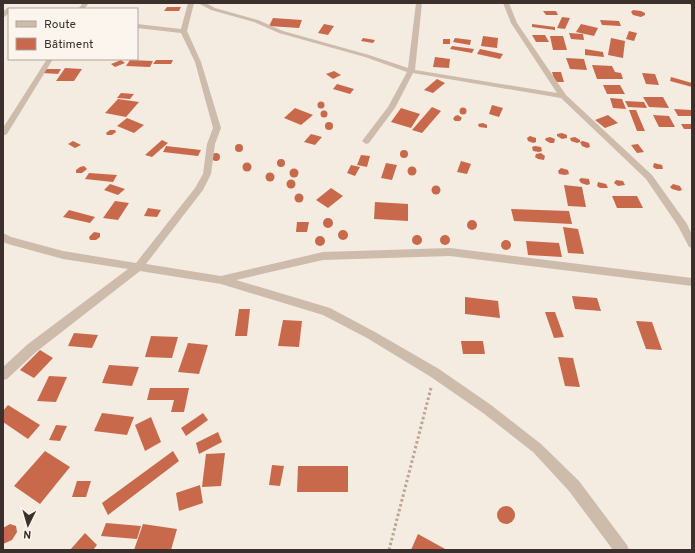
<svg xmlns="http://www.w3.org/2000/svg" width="695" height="553" font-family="Overpass,sans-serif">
	<rect width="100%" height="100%" fill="#f4ebe1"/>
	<g fill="#c8694b">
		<polygon points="167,7 181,7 179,11 164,11"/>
		<polygon points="633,10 641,11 645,13 645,15 641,17 633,15 631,12"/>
		<polygon points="543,11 556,11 558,15 546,15"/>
		<polygon points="562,17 570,18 565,29 557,28"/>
		<polygon points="273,18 302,20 299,28 269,26"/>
		<polygon points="600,20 619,21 621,26 602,25"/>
		<polygon points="324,24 334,26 328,35 318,33"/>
		<polygon points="532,24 555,27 555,30 532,27"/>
		<polygon points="581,24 598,28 594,36 576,32"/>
		<polygon points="629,31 637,33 634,41 626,39"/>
		<polygon points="569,33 583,34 584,40 571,39"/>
		<polygon points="532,35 545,35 549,42 536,42"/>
		<polygon points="483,36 498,38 497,48 481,46"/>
		<polygon points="550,36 563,36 567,50 553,50"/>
		<polygon points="363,38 375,40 373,43 361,41"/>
		<polygon points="455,38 471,40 470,45 453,42"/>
		<polygon points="611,38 625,41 623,58 608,55"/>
		<rect x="443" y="39" width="7" height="5"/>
		<polygon points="452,46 474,49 472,53 450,49"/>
		<polygon points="480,49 503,54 500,59 477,54"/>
		<polygon points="585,49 603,52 604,57 585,55"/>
		<polygon points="435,57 450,59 449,68 433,67"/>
		<polygon points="566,58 584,59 587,70 570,69"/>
		<polygon points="121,60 125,63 115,67 111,64"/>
		<polygon points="130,60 153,61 150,67 126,66"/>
		<polygon points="156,60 173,60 171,64 153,64"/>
		<polygon points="592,65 612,66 615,72 621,73 623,79 597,79"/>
		<polygon points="65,68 82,69 74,81 56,81"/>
		<polygon points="46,69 61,69 58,74 43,73"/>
		<polygon points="334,71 341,75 333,79 326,74"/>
		<polygon points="552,72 561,72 564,82 555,82"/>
		<polygon points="642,73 655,74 659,85 646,84"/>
		<polygon points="671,77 692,83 692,87 670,81"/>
		<polygon points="437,79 445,83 433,93 424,90"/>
		<polygon points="337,84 354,89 350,94 333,89"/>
		<polygon points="603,85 620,85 625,94 607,94"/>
		<polygon points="121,93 134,94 130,99 117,98"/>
		<polygon points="643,97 663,97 669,108 649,107"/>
		<polygon points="610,98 622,99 626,109 613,108"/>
		<polygon points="118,99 139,102 126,117 105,113"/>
		<polygon points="625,101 644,102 647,108 628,107"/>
		<circle cx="321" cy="105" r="3.5"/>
		<polygon points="492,105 503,108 499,117 489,114"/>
		<polygon points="432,107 441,111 422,133 412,130"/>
		<circle cx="463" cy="111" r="3.5"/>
		<polygon points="295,108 313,115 301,125 284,118"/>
		<polygon points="401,108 420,114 411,128 391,122"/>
		<polygon points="674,109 691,110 692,116 678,116"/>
		<polygon points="629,110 636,110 645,131 637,131"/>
		<circle cx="324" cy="114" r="3.5"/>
		<polygon points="458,115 462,118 460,121 455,121 453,119 455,116"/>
		<polygon points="608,115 618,123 605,128 595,120"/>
		<polygon points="653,115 669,116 675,127 659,127"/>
		<polygon points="127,118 144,125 134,133 117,126"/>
		<circle cx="329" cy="126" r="4"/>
		<polygon points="483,123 487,125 487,128 479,127 478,124"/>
		<polygon points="681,124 692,124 692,129 684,129"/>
		<polygon points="110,130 115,130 116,132 112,135 107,135 106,133"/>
		<polygon points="562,133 567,135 567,138 562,139 557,136 557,134"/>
		<polygon points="311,134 322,137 315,145 304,142"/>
		<polygon points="530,136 536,138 536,142 533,143 528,141 527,138"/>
		<polygon points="550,137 555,139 554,143 550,143 545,140 546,138"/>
		<polygon points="575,137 580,140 580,142 577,143 571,141 570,138"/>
		<polygon points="162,140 168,143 152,157 145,155"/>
		<polygon points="73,141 81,145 75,148 68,144"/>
		<polygon points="583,141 589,143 590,147 587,148 582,146 580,142"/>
		<circle cx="239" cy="148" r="4"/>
		<polygon points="638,144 644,152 637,153 631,145"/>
		<polygon points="166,146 201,150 198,156 163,152"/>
		<polygon points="535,146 541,147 542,151 539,152 533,151 532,147"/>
		<circle cx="404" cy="154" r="4"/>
		<polygon points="541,153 545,156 544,160 538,159 535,157 536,154"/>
		<circle cx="216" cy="157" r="4"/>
		<polygon points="361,155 370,156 367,167 357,165"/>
		<circle cx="281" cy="163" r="4"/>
		<polygon points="461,161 471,164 467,174 457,172"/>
		<circle cx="247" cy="167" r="4.5"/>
		<polygon points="386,163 397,165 392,180 381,178"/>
		<polygon points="654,163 662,165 663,169 656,169 653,167"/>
		<polygon points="351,165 360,167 355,176 347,173"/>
		<circle cx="412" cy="171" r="4.5"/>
		<polygon points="80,167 84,166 87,169 82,173 76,173 76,170"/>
		<polygon points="561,168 568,170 569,174 565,175 559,174 558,171"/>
		<circle cx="294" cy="173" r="4.5"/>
		<circle cx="270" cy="177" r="4.5"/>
		<polygon points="89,173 117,175 113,182 85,179"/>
		<polygon points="581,178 589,179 590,184 587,185 581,183 579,180"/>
		<circle cx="291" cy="184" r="4.5"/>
		<polygon points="616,180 623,181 625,185 618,186 614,183"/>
		<polygon points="598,182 606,184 608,188 600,188 597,186"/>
		<polygon points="110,184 125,189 118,195 104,190"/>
		<polygon points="673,184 680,186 682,190 679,191 672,189 670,187"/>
		<polygon points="564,185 582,187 586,207 568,206"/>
		<circle cx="436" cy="190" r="4.5"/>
		<polygon points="331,188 343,196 328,208 316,200"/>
		<circle cx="299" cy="198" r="4.5"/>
		<polygon points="612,196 637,196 643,208 617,208"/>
		<polygon points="115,201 129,203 118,220 103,218"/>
		<polygon points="375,202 408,204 408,221 374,219"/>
		<polygon points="148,208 161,210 157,217 144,216"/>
		<polygon points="511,209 569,211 572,224 514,221"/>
		<polygon points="69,210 95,217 90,223 63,217"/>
		<circle cx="328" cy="223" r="5"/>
		<circle cx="472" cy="225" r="5"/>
		<polygon points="297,222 309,222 307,232 296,232"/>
		<polygon points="563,227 578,229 584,254 568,253"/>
		<circle cx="343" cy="235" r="5"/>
		<polygon points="94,232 100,233 100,237 96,240 90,240 89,237"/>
		<circle cx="445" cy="240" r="5"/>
		<circle cx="417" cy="240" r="5"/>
		<circle cx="320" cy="241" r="5"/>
		<circle cx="506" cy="245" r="5"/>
		<polygon points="526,241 559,243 562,257 528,255"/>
		<polygon points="572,296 597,298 601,311 575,309"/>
		<polygon points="465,297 498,301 500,318 465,314"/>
		<polygon points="239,309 250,309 247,336 235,336"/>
		<polygon points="545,312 555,312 564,337 554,338"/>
		<polygon points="283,320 302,321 299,347 278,346"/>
		<polygon points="636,321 652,322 662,350 646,349"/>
		<polygon points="74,333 98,335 92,348 68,346"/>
		<polygon points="151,336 178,337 172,358 145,357"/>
		<polygon points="461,341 483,341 485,354 463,354"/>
		<polygon points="188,343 208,345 199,374 178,372"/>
		<polygon points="40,350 53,358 34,378 20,370"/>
		<polygon points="558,357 573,358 580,387 565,386"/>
		<polygon points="109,365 139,367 132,386 102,383"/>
		<polygon points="49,376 67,377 56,402 37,401"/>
		<polygon points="150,388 189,388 184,412 171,412 174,400 147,400"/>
		<polygon points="8,405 40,425 28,439 3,422 3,411"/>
		<polygon points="102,413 134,417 127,435 94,431"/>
		<polygon points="203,413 208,420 186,436 181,428"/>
		<polygon points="151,417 161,442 145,451 135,425"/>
		<polygon points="56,425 67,426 60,441 49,440"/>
		<polygon points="218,432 222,442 199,454 196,443"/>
		<polygon points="45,451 70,467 40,504 14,486"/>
		<polygon points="173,451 179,461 108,515 102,503"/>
		<polygon points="225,453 221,486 202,487 206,454"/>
		<polygon points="272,465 284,466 280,486 269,485"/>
		<polygon points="298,466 348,466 348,492 297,492"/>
		<polygon points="77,481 91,481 86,497 72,497"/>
		<polygon points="200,485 203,503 179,511 176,493"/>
		<circle cx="506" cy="515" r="9"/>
		<polygon points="106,523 141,526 137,539 101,536"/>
		<polygon points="10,524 16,526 17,532 12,540 3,544 3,528"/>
		<polygon points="143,524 177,529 171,550 134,550"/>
		<polygon points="85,533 97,545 93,550 70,550"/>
		<polygon points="418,534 447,550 411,550"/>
	</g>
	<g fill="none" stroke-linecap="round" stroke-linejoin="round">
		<polyline stroke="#b9a596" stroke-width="3" stroke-dasharray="2.5 2.5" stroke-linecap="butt" points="389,550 431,388"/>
		<g fill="#cdbbac" fill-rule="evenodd">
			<polygon points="83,3 89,3 84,9 78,9"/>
			<polygon points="188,3 194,3 187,31 201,62 221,128 215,144 211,174 203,190 146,264 221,276 323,252 450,248 692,278 692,286 450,256 323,260 236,280 330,308 375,332 439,369 491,405 541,444 579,481 627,545 629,550 613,550 569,491 533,452 483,413 431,377 367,338 323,315 221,284 140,271 36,352 7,379 3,380 3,367 28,344 128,269 63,259 8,244 3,242 3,233 11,237 63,251 136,263 195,188 203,174 207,144 213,128 195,62 181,33 137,28 137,24 181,29"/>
			<polygon points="198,3 206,3 215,8 258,20 283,31 369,55 408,68 416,3 422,3 415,70 557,93 511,23 503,3 509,3 517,23 566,95 652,175 687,224 692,235 692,248 689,247 678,226 646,179 561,98 413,73 395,108 369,143 366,144 362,141 388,107 407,72 365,57 279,33 254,22 211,10"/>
			<polygon points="688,3 692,3 692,6"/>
			<polygon points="7,8 12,9 9,9 9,13 3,18 3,12"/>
			<polygon points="47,59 53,59 7,134 3,136 3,128"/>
		</g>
	</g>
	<rect width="695" height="553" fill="none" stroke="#3b302b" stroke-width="8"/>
	<rect x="8" y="8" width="130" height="52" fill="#fbf5ee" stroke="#aea6a0"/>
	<rect x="16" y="21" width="20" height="6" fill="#cdbbac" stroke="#aea6a0"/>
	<text x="44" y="28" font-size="12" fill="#3b302b">Route</text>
	<rect x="16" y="38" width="20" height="12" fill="#c8694b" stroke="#aea6a0"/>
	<text x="44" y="48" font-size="12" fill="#3b302b">Bâtiment</text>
	<g transform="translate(28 525) rotate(185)" stroke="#fbf5ee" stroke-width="3" paint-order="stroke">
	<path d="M0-3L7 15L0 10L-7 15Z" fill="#3b302b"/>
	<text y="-6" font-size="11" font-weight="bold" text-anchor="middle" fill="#3b302b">N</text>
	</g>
</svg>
